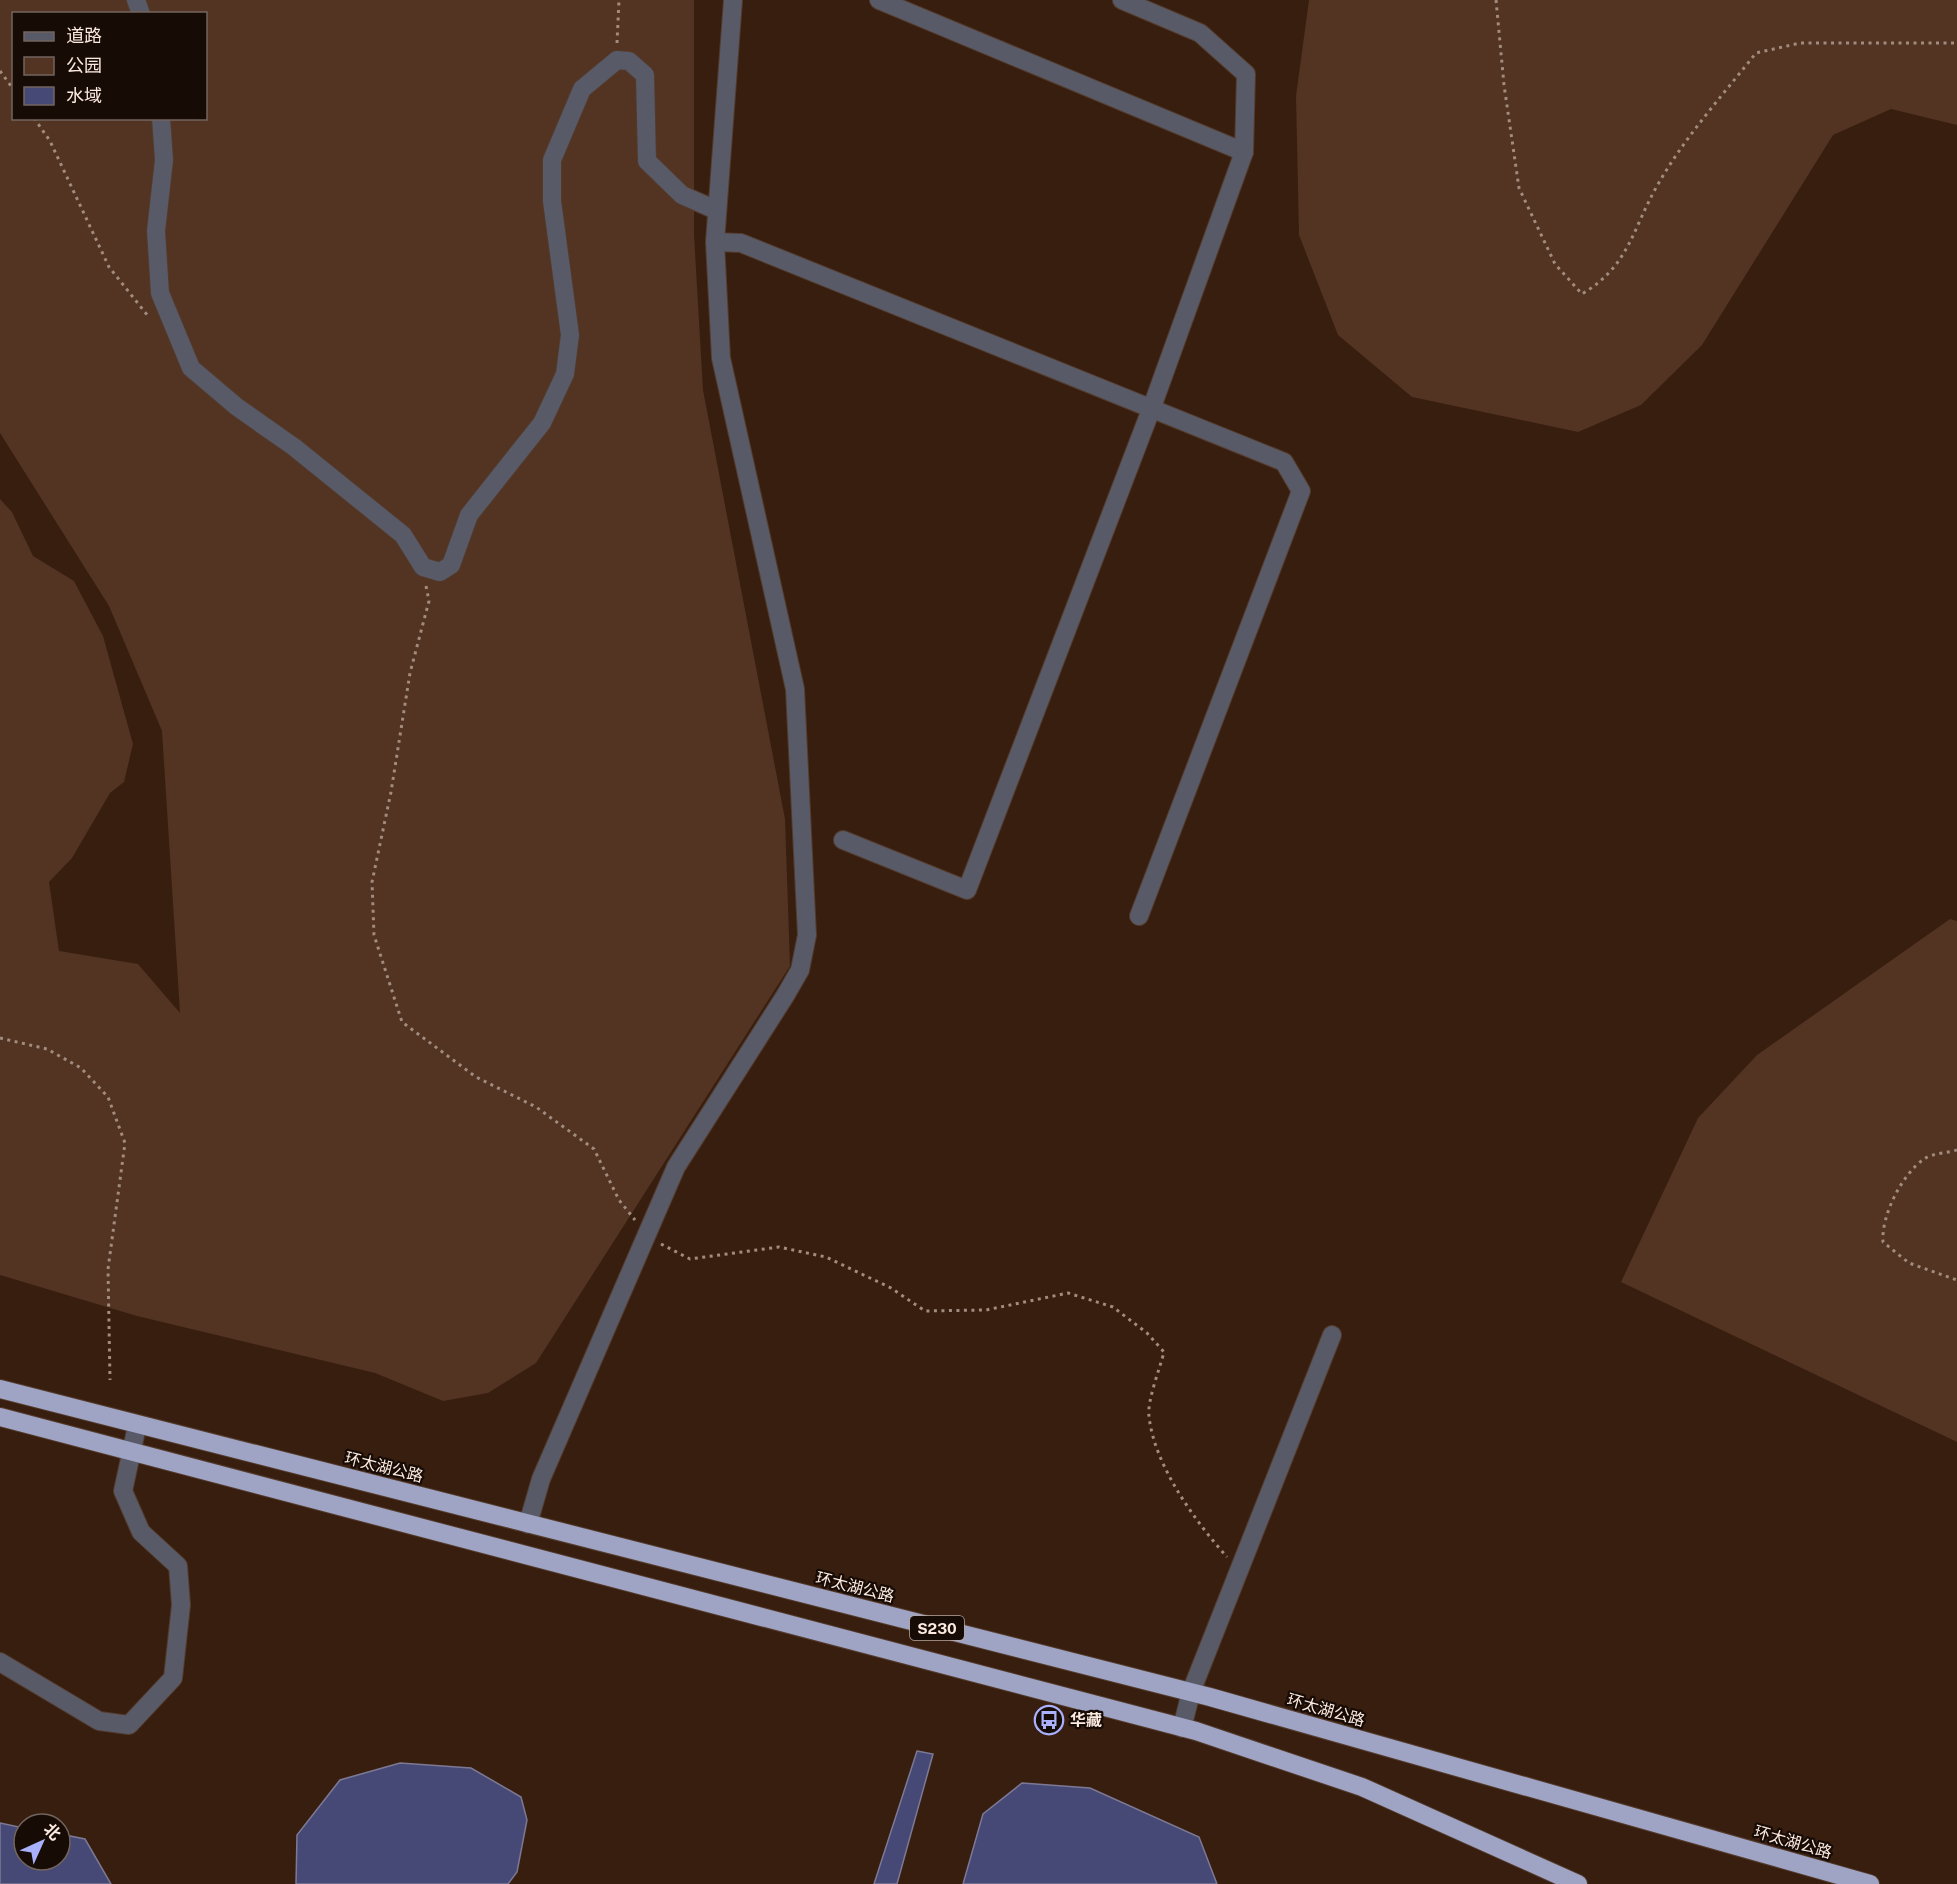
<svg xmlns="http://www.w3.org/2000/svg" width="1957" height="1884" font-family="'Public Sans','Noto Sans SC',sans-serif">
	<rect width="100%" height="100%" fill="#381e0f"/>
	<g fill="#533322" fill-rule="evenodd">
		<path d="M 0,0 L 694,0 L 694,235 L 703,390 L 785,819 L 790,966 L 536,1363 L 488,1393 L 443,1401 L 375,1373 L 137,1316 L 0,1275 L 0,499 L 12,512 L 33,556 L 74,581 L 103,636 L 133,744 L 124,782 L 110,793 L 72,858 L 49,882 L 59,951 L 138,964 L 180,1013 L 162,731 L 109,606 L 0,433 ZM 14,14 L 206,14 L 206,118 L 14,118 Z"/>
		<polygon points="1309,0 1957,0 1957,125 1891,109 1833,135 1702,345 1641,405 1578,432 1412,397 1338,335 1299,235 1296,96"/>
		<polygon points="1950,919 1957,921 1957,1442 1621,1282 1698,1118 1757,1055"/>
	</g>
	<g fill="#464975" stroke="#7d7995" stroke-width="1.5">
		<polygon points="917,1751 933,1754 897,1884 874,1884"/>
		<polygon points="400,1763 471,1768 521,1797 527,1820 517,1872 508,1884 296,1884 297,1835 340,1780"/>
		<polygon points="1022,1783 1090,1788 1199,1837 1217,1884 963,1884 983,1814"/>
		<polygon points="0,1823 24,1828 24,1860 60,1860 60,1834 85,1839 111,1884 0,1884"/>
	</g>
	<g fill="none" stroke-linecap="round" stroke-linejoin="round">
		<g stroke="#533b2c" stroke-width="20">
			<g id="minor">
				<polyline points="136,0 141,14"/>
				<polyline points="879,0 1244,152 1246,74 1200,33 1122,0"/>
				<polyline points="161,118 164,160 156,231 160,293 191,368 237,407 294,447 403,535 423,567 440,572 451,565 469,515 542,423 565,374 570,335 552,201 552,160 582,89 617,60 629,61 645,75 647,161 682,195 716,210"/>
				<polyline points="715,242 741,243 1284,462 1301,491 1139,916"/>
				<polyline points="843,840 967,890 1152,407 1244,152"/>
				<polyline points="528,1524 541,1479 676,1167 785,996 800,970 807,935 795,689 721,358 715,242 733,0"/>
				<polyline points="0,1662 99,1721 129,1725 173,1678 181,1605 178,1566 141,1532 123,1491 137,1426"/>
				<polyline points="1182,1728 1191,1692 1332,1335"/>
			</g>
		</g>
		<g stroke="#533b2c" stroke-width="20">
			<g id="highway">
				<polyline points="0,1389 1210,1697 1870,1884"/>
				<polyline points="0,1417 1196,1731 1362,1787 1578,1884"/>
			</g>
		</g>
		<g stroke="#a18c7f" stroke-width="3" stroke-dasharray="3 4.5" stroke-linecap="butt">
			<path d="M 1496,0 L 1504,85 L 1519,188 L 1555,264 L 1582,294 C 1629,266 1632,230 1657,186 C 1684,138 1722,96 1756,53 L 1800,43 L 1957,43"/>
			<polyline points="617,43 619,0"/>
			<polyline points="0,71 14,90"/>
			<polyline points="34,118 50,141 109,267 148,316"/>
			<polyline points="426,586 429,601 410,673 391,792 372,882 374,935 402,1022 476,1077 536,1107 594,1149 619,1200 635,1220"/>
			<polyline points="0,1038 47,1049 81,1068 108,1097 125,1143 108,1269 110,1380"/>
			<path d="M 1957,1150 C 1948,1153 1932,1153 1924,1159 C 1902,1174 1881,1216 1883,1242 L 1909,1263 L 1957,1280"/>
			<path d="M 661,1244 L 690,1259 L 779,1247 L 826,1257 L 891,1288 L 925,1311 L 986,1310 L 1068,1293 L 1113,1307 L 1147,1333 L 1164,1352 C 1160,1368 1147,1401 1149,1416 C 1154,1465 1195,1521 1227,1557"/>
		</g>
		<use href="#minor" stroke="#595a68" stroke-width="18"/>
		<use href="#highway" stroke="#9fa3c4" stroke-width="18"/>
	</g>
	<defs>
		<g id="bus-ring" transform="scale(1.5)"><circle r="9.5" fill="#170b06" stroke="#a9b0fc" stroke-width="1.5"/><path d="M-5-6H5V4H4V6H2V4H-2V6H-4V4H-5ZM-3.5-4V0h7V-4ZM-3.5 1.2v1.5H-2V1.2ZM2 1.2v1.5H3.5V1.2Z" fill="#a9b0fc"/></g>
	</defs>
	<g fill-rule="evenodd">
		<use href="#bus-ring" x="1049" y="1720"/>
	</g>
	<g text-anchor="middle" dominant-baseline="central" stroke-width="4.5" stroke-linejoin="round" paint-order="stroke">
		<rect fill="#170b06" stroke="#b7a79f" stroke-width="1.5" x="910" y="1616" width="54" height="24" rx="4.5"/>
		<g font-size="15" font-weight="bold" fill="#fceae0">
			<text x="937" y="1628">S230</text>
		</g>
		<g font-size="16" fill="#fceae0" stroke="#170b06">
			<text transform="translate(384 1467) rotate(14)">环太湖公路</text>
			<text transform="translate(855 1587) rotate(14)">环太湖公路</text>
			<text transform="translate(1326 1710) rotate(16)">环太湖公路</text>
			<text transform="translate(1793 1842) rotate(16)">环太湖公路</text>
		</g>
		<g font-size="16" font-weight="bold" fill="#fceae0" stroke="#170b06" text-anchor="start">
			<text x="1070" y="1720">华藏</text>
		</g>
	</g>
	<rect x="12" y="12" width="195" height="108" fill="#170b06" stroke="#73645d" stroke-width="1.5"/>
	<rect x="24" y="32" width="30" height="9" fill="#595a68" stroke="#73645d" stroke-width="1.5"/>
	<text x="66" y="42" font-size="18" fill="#fceae0">道路</text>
	<rect x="24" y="57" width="30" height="18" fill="#533322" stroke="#73645d" stroke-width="1.5"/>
	<text x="66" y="72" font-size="18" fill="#fceae0">公园</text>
	<rect x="24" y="87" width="30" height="18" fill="#464975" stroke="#73645d" stroke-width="1.5"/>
	<text x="66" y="102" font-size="18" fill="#fceae0">水域</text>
	<g transform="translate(42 1842) rotate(45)"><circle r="28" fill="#170b06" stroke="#73645d" stroke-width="1.5"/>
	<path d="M0-4.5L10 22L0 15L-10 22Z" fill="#a9b0fc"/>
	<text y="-9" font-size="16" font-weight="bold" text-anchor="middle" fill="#fceae0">北</text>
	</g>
</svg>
